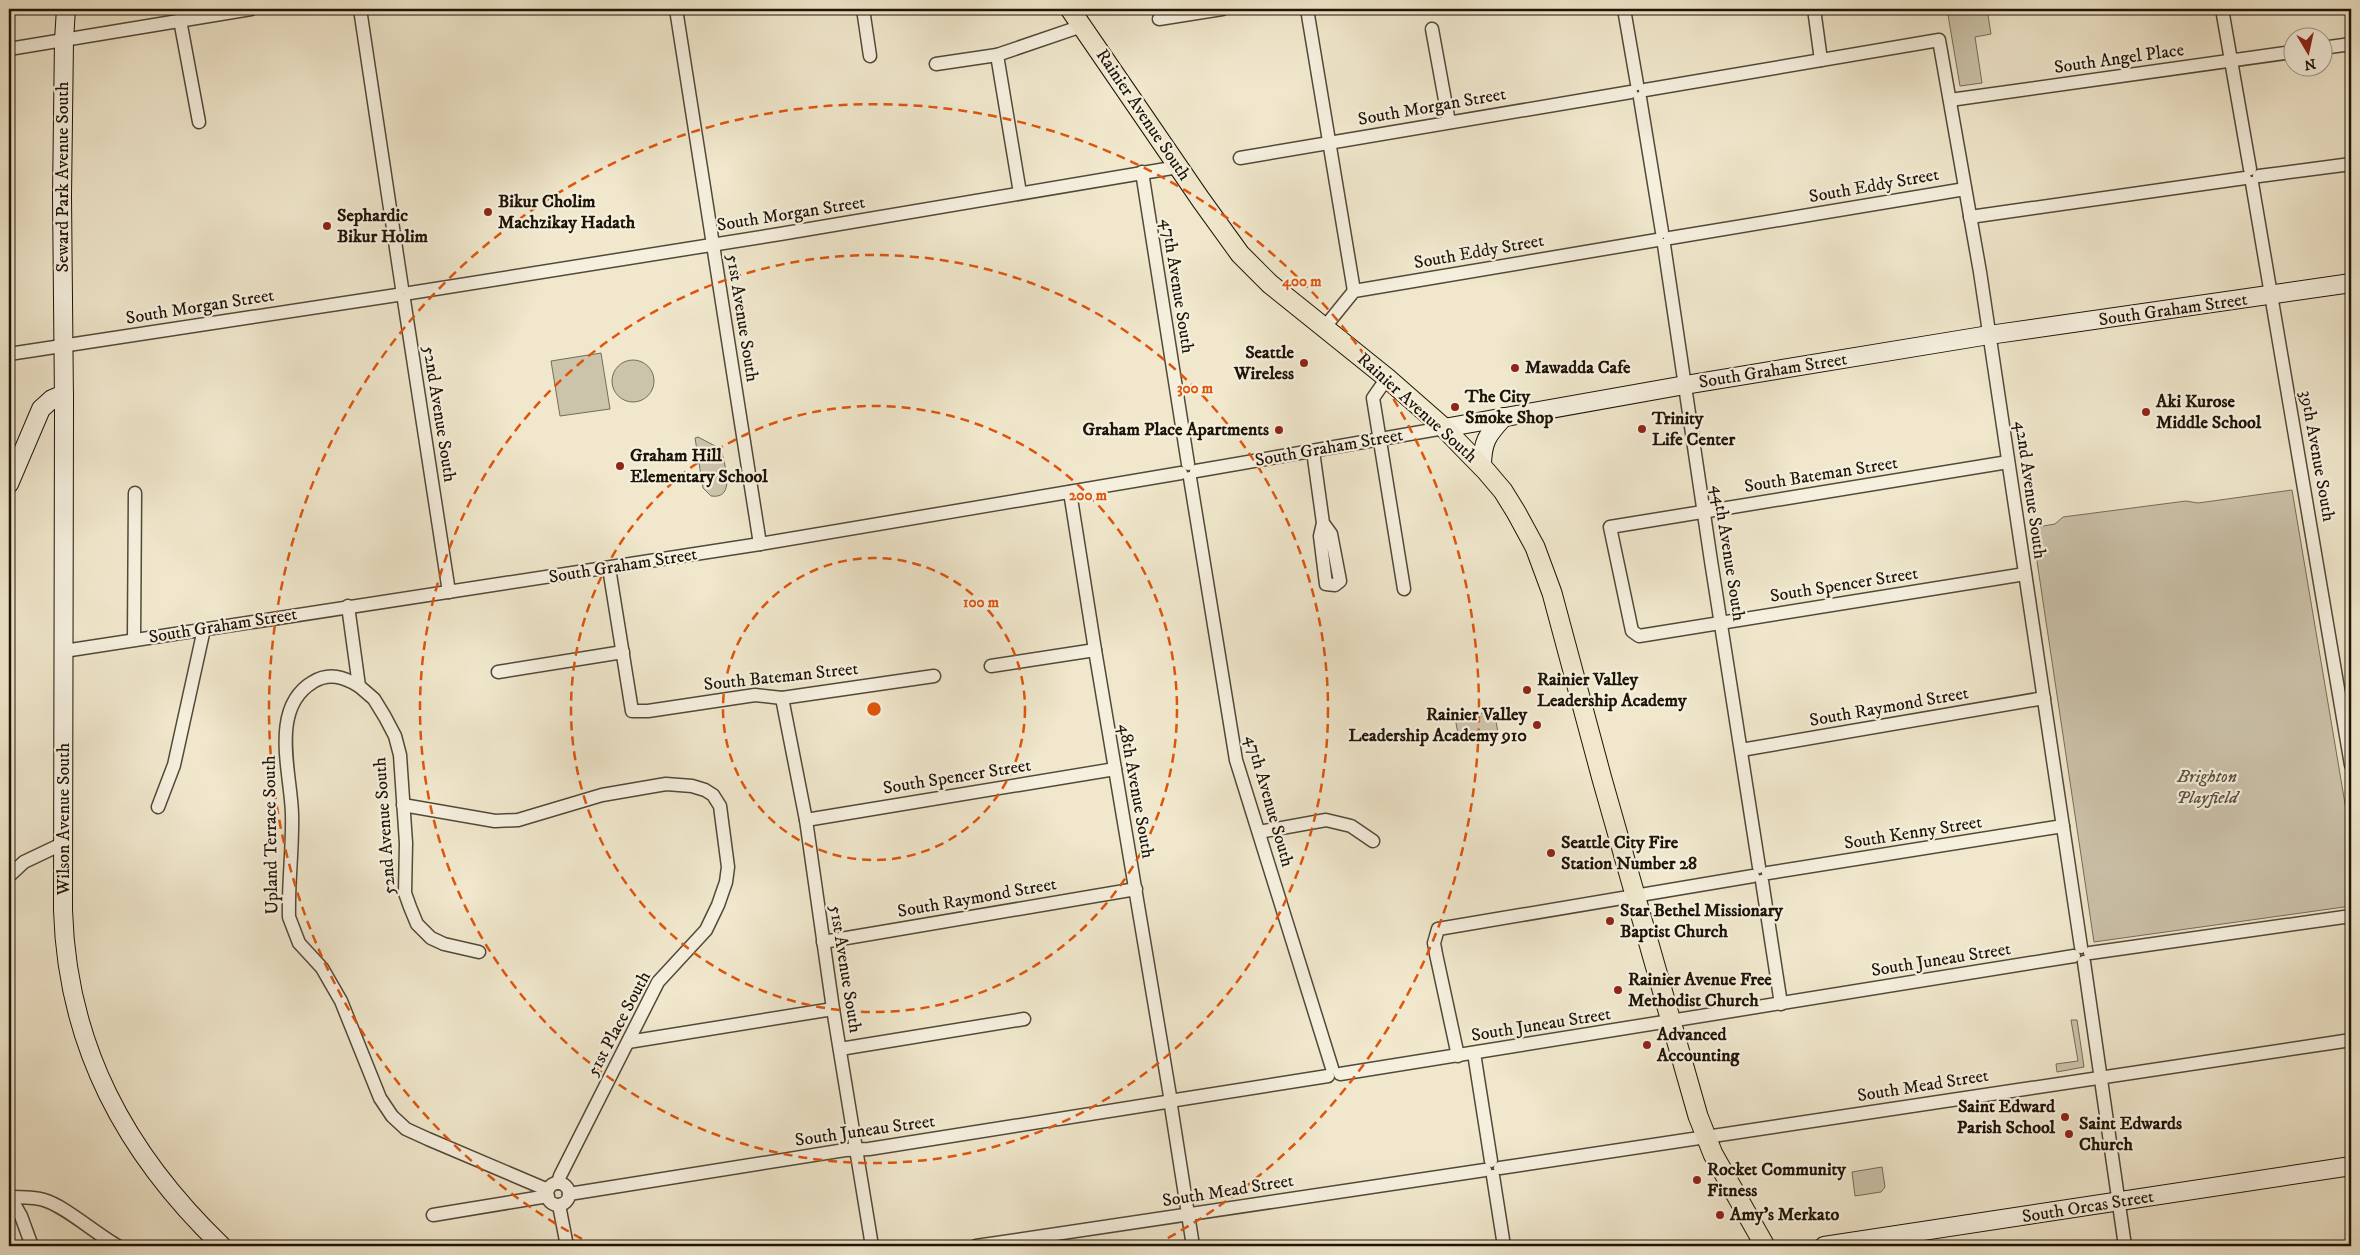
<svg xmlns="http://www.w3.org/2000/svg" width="2360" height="1255" font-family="'IM FELL DW Pica',serif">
	<rect width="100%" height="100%" fill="#f0e7cc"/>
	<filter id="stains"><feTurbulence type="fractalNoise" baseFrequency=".004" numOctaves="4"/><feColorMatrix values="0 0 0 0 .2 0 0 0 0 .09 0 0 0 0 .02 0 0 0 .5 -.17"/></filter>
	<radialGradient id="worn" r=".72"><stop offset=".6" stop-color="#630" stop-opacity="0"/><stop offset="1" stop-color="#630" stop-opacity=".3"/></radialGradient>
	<g fill="#ccc3ab" stroke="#756c59">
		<polygon points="1947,9 1987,9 1991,34 1975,37 1982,83 1960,86"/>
		<polygon points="601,353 610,409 560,416 551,361"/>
		<circle cx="633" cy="381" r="21"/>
		<path d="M 698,437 L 721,449 C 724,463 737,500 711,496 L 703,488 L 695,438 Z"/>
		<polygon points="2292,490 2351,839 2351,906 2094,942 2032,528 2055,524 2063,517 2186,501 2198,503"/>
		<polygon points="1494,711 1498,732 1459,739 1455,718"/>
		<polygon points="2071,1020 2077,1020 2084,1067 2057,1072 2056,1064 2078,1061"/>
		<polygon points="1882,1167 1885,1187 1881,1192 1855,1196 1852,1172"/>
	</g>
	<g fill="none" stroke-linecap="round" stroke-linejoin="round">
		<g stroke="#524938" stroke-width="15">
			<g id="street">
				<polyline points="360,9 402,288"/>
				<polyline points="676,9 760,544"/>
				<polyline points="863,9 870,56"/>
				<polyline points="1307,9 1354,291"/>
				<polyline points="1624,9 1637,84"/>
				<polyline points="1814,9 1821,60"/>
				<polyline points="2222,9 2250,169"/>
				<polyline points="1159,19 1222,9"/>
				<polyline points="180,20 199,122"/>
				<polyline points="1432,29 1449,122"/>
				<polyline points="2322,48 2351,44"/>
				<polyline points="9,49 251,9"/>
				<polyline points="997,55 1020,193"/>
				<polyline points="936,64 997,55 1082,26"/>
				<polyline points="1645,90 1939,40 1980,272 2081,947"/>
				<polyline points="1640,98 1662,232"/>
				<polyline points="1950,100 2292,52"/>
				<polyline points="1240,158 1631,92"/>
				<polyline points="1142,172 1188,464"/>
				<polyline points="2259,176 2351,164"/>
				<polyline points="2252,183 2351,765"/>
				<polyline points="1970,217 2245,178"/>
				<polyline points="1670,238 1965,189"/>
				<polyline points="1664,245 1711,561 1759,867"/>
				<polyline points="410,293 780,234 1178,167"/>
				<polyline points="404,300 449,592"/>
				<polyline points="1324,328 1354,291 1657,240"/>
				<polyline points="9,354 397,295"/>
				<polyline points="1387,378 1373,398 1404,589"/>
				<polyline points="1313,451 1323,523 1331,534 1340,581 1335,585 1326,584 1320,536 1323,523"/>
				<polyline points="2008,462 1610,527 1632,631 1639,636 2025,574"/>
				<polyline points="1196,471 1444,428"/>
				<polyline points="1190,478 1236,760 1332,1068"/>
				<polyline points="1070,492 1095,650 1170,1096"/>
				<polyline points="609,568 632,711 648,711 755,695 782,698 934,676"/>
				<polyline points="348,606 359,686 374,699 385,717 395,736 400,755 406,843 405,893 410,907 417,924 431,938 444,944 479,952"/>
				<polyline points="134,640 135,493"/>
				<polyline points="64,651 760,544 1181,473"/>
				<polyline points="991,666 1095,650"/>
				<polyline points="498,672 623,652"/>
				<path d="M 359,686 C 344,677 329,672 313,682 C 269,708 291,773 292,814 C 293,848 288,882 289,917 L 299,943 L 322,968 L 341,1001 L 380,1098 L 392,1116 L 406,1129 L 428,1139 L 548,1190"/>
				<polyline points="782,698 806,820 833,1009 872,1246"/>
				<polyline points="1741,750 2044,698"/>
				<polyline points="403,805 495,821 518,820 602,795 666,784 692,786 705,790 713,795 720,806 728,867 726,882 718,905 706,930 658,982 560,1176 558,1183"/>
				<polyline points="158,807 174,765 204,629"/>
				<polyline points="806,820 1115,769"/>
				<polyline points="1259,832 1326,820 1351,826 1373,841"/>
				<polyline points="1768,873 2063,826"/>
				<polyline points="9,876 24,862 64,843"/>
				<polyline points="1762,881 1781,1004"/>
				<polyline points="823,942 1136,889"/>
				<polyline points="2090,953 2351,916"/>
				<polyline points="2084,962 2125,1246"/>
				<polyline points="628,1042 833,1009"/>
				<polyline points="840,1049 1024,1019"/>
				<polyline points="1474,1053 1491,1161"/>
				<polyline points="1458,1056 1436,954 1434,943 1438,929 1753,876"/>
				<polyline points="1340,1074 2074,956"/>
				<polyline points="1176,1100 1328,1076"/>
				<polyline points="1171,1106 1193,1246"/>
				<polyline points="1500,1168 2351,1040"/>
				<polyline points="1493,1176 1504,1246"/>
				<circle cx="558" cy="1194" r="11"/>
				<polyline points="569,1194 845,1150 869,1149 1166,1102"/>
				<polyline points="9,1195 21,1216 32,1246"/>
				<path d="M 9,1197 C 20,1197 34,1197 44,1200 C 65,1206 96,1234 118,1246"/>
				<polyline points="559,1205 567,1246"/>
				<polyline points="433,1215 548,1196"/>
				<polyline points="976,1246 1485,1170"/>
			</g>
		</g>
		<g stroke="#1e1407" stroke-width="20">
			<g id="secondary">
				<path d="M 66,9 L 64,40 L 62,196 L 64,403 L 63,910 C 67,1046 126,1154 222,1246"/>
				<polyline points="1444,428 1685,385 1989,335 2351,283"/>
				<path d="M 1482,467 C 1482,442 1487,435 1504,417"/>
				<polyline points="9,484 41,409 52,399 64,394"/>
				<polyline points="1824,1246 2351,1166"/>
			</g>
		</g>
		<g stroke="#1e1407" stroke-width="21">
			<polyline id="primary" points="1070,9 1201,200 1240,254 1270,284 1387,378 1444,428 1486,471 1503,491 1516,512 1535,547 1552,593 1602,779 1698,1116 1713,1154 1765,1246"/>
		</g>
		<use href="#street" stroke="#f5efde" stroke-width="12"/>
		<use href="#secondary" stroke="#f5efde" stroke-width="18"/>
		<use href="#primary" stroke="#f0e7cc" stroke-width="19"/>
	</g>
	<g fill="none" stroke="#de560c" stroke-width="2.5" stroke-dasharray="9 6">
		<circle cx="874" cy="709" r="151"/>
		<circle cx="874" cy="709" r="303"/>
		<circle cx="874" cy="709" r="454"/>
		<path d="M595 1246A605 605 0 1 1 1153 1246"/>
	</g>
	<g fill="#8f2418" stroke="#f5efde" stroke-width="2">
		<circle cx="488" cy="212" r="5"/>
		<circle cx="327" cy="226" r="5"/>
		<circle cx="1304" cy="363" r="5"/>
		<circle cx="1515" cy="368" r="5"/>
		<circle cx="1455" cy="407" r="5"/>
		<circle cx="2146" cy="412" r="5"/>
		<circle cx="1642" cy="429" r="5"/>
		<circle cx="1279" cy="430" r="5"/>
		<circle cx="620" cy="466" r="5"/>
		<circle cx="1527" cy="690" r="5"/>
		<circle cx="1537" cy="725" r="5"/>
		<circle cx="1551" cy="853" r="5"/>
		<circle cx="1610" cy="921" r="5"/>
		<circle cx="1618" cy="990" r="5"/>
		<circle cx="1647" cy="1045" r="5"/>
		<circle cx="2065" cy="1117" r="5"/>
		<circle cx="2069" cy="1134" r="5"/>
		<circle cx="1697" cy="1180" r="5"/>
		<circle cx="1720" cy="1215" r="5"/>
	</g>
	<g text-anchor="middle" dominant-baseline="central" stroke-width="4.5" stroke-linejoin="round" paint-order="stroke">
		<g font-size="18" fill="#1e1407" stroke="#f5efde">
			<text transform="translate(2119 59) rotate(-8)">South Angel Place</text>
			<text transform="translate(1432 107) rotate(-10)">South Morgan Street</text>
			<text transform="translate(1143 115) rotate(56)">Rainier Avenue South</text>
			<text transform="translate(63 177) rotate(-90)">Seward Park Avenue South</text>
			<text transform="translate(1874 186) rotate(-10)">South Eddy Street</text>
			<text transform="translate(791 214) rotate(-9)">South Morgan Street</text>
			<text transform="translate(1479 252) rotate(-10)">South Eddy Street</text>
			<text transform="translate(1177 286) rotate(81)">47th Avenue South</text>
			<text transform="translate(200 307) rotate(-9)">South Morgan Street</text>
			<text transform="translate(2173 310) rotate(-8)">South Graham Street</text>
			<text transform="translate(742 318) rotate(81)">51st Avenue South</text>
			<text transform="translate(1773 371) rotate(-9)">South Graham Street</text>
			<text transform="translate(1417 408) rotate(42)">Rainier Avenue South</text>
			<text transform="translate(439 414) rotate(81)">52nd Avenue South</text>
			<text transform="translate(1329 448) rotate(-10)">South Graham Street</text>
			<text transform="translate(2317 456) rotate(80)">39th Avenue South</text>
			<text transform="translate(1821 475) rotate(-9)">South Bateman Street</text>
			<text transform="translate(2030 490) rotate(82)">42nd Avenue South</text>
			<text transform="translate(1728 553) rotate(81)">44th Avenue South</text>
			<text transform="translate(623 566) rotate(-9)">South Graham Street</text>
			<text transform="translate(1844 585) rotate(-9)">South Spencer Street</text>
			<text transform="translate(223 626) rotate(-9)">South Graham Street</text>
			<text transform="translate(781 677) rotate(-6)">South Bateman Street</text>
			<text transform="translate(1889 707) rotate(-10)">South Raymond Street</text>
			<text transform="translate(957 777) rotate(-9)">South Spencer Street</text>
			<text transform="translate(1136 791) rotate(80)">48th Avenue South</text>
			<text transform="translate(1269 801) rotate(74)">47th Avenue South</text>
			<text transform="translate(64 819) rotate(-90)">Wilson Avenue South</text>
			<text transform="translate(385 826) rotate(-94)">52nd Avenue South</text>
			<text transform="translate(1913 833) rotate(-9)">South Kenny Street</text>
			<text transform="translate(271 835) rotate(-91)">Upland Terrace South</text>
			<text transform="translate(977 898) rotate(-10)">South Raymond Street</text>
			<text transform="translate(1941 960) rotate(-9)">South Juneau Street</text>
			<text transform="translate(845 969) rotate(81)">51st Avenue South</text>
			<text transform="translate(619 1024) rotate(-62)">51st Place South</text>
			<text transform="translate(1541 1025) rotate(-9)">South Juneau Street</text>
			<text transform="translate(1923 1086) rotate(-9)">South Mead Street</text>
			<text transform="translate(865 1131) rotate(-8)">South Juneau Street</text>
			<text transform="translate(1228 1191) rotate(-9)">South Mead Street</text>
			<text transform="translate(2088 1207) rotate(-9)">South Orcas Street</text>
		</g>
		<g font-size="18" font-weight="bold" fill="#1e1407" stroke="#f5efde" text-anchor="start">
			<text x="498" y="202">Bikur Cholim<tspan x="498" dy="21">Machzikay Hadath</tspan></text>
			<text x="337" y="216">Sephardic<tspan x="337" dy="21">Bikur Holim</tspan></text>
			<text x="1294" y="353" text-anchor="end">Seattle<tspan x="1294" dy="21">Wireless</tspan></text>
			<text x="1525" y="368">Mawadda Cafe</text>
			<text x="1465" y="397">The City<tspan x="1465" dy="21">Smoke Shop</tspan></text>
			<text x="2156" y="402">Aki Kurose<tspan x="2156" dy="21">Middle School</tspan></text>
			<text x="1652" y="419">Trinity<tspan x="1652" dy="21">Life Center</tspan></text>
			<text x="1269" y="430" text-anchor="end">Graham Place Apartments</text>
			<text x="630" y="456">Graham Hill<tspan x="630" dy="21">Elementary School</tspan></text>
			<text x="1537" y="680">Rainier Valley<tspan x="1537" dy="21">Leadership Academy</tspan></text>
			<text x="1527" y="715" text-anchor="end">Rainier Valley<tspan x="1527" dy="21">Leadership Academy 910</tspan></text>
			<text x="1561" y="843">Seattle City Fire<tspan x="1561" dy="21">Station Number 28</tspan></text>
			<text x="1620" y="911">Star Bethel Missionary<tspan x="1620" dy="21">Baptist Church</tspan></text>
			<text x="1628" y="980">Rainier Avenue Free<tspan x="1628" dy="21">Methodist Church</tspan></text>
			<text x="1657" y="1035">Advanced<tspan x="1657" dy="21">Accounting</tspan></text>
			<text x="2055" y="1107" text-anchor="end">Saint Edward<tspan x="2055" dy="21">Parish School</tspan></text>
			<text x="2079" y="1124">Saint Edwards<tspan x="2079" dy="21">Church</tspan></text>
			<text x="1707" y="1170">Rocket Community<tspan x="1707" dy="21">Fitness</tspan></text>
			<text x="1730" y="1215">Amy's Merkato</text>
		</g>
		<g font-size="18" font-style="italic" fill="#5b5140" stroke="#f5efde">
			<text x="2207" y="777">Brighton<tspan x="2207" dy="21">Playfield</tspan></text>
		</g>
	</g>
	<circle cx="874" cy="709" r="8" fill="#de560c" stroke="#f5efde" stroke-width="2.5"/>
	<g font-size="15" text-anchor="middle" font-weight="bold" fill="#de560c" stroke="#f5efde" stroke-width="4.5" stroke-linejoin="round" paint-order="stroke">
		<text x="1302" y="286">400 m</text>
		<text x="1195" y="393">300 m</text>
		<text x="1088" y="500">200 m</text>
		<text x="981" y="607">100 m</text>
	</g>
	<rect width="2360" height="1255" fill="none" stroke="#f0e7cc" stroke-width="30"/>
	<rect x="10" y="10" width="2340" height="1235" fill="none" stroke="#1e1407" stroke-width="2.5"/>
	<rect x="15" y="15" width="2330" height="1225" fill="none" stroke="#1e1407"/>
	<g transform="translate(2308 52) rotate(171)"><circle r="24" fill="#f5efde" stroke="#9f9788"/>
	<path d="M0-4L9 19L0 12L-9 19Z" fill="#8f2418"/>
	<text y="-8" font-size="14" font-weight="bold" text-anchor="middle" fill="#1e1407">N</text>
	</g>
	<rect width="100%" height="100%" filter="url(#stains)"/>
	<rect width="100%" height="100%" fill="url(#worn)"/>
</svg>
